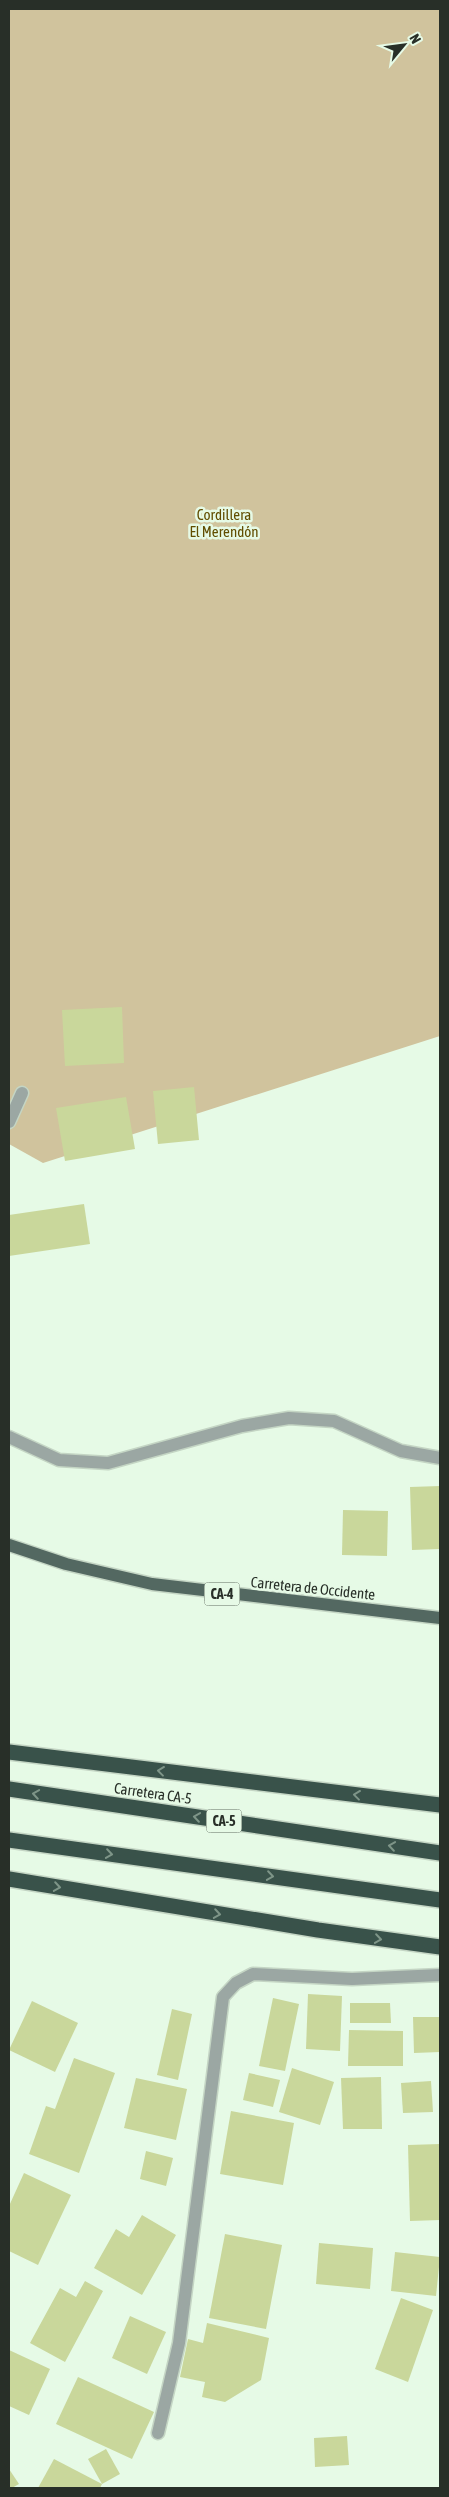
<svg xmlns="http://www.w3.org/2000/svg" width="449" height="2497" font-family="'Asap Condensed',sans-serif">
	<rect width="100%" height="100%" fill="#e6fae6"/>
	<polygon fill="#d0c39d" points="9,9 440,9 440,1036 43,1163 9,1144"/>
	<g fill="#c9d79b">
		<polygon points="122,1007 124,1063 65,1066 62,1010"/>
		<polygon points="194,1087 199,1140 158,1144 153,1091"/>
		<polygon points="126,1097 135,1149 65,1161 56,1108"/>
		<polygon points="84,1204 90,1244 9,1256 9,1215"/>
		<polygon points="440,1486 440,1549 412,1550 410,1487"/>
		<polygon points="343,1510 388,1511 387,1556 342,1555"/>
		<polygon points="308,1994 342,1996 340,2051 306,2049"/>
		<polygon points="273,1998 299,2004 285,2071 259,2066"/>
		<polygon points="32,2001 78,2023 55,2072 9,2050"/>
		<polygon points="350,2003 390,2003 391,2023 350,2023"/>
		<polygon points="172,2009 192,2014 178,2080 157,2075"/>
		<polygon points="413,2017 440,2017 440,2052 414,2053"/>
		<polygon points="349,2030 403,2031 403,2066 348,2066"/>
		<polygon points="74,2058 115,2073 79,2173 29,2154 46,2106 55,2109"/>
		<polygon points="292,2068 334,2082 320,2125 279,2112"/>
		<polygon points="249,2073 280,2080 273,2107 243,2100"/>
		<polygon points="381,2077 382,2129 343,2129 341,2078"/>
		<polygon points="136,2078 187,2089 176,2140 124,2128"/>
		<polygon points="431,2081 433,2112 403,2113 401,2083"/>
		<polygon points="231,2111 294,2123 283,2185 220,2174"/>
		<polygon points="440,2144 440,2220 410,2221 408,2145"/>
		<polygon points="146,2151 173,2158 166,2186 140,2179"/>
		<polygon points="24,2173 71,2195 38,2265 9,2251 9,2206"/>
		<polygon points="142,2215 176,2235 142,2295 94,2268 116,2229 129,2237"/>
		<polygon points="225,2234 282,2245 266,2329 209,2318"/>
		<polygon points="319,2243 373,2248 370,2289 316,2284"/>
		<polygon points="395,2252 440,2257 436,2296 391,2291"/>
		<polygon points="85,2281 103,2291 65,2362 30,2343 60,2288 76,2297"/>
		<polygon points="401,2298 433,2310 408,2382 375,2369"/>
		<polygon points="130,2316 166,2332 147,2374 112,2358"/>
		<polygon points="207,2323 269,2338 261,2380 225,2402 202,2397 205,2382 180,2377 188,2339 203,2343"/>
		<polygon points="9,2350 50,2369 29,2415 9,2406"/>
		<polygon points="78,2377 154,2412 132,2459 56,2424"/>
		<polygon points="347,2436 349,2465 315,2467 314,2438"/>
		<polygon points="106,2449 120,2474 102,2484 88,2459"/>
		<polygon points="54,2459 102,2484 100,2488 38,2488"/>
		<polygon points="9,2469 19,2484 12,2488 9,2488"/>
	</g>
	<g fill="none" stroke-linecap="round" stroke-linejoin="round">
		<g stroke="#c4d5c4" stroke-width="15">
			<g id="minor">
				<polyline points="9,1122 22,1093"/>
				<polyline points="9,1437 59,1460 108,1463 242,1426 289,1418 334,1421 401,1451 440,1458"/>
				<polyline points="158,2433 179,2343 223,1997 236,1983 253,1974 352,1979 440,1975"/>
			</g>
		</g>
		<g stroke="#c4d5c4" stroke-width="15">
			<polyline id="major" points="9,1545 66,1564 152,1584 440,1618"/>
		</g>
		<g stroke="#c4d5c4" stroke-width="18">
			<g id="highway">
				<polyline points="9,1752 440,1805"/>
				<polyline points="9,1789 440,1853"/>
				<polyline points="9,1840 440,1900"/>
				<polyline points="9,1879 318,1930 440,1947"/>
			</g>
		</g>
		<use href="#minor" stroke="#9ba7a3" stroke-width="12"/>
		<use href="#major" stroke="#536861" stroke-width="12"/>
		<use href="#highway" stroke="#39524a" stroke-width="15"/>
	</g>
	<defs><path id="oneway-chevron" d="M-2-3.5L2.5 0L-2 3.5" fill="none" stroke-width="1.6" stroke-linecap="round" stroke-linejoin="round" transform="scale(1.25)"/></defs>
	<g stroke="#7e9588">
		<use href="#oneway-chevron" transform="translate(161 1771) rotate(-173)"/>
		<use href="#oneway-chevron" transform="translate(36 1794) rotate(-171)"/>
		<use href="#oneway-chevron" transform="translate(357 1795) rotate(-173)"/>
		<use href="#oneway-chevron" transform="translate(197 1817) rotate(-172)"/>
		<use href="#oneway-chevron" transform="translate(392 1846) rotate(-172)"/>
		<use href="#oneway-chevron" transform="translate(109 1854) rotate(8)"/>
		<use href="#oneway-chevron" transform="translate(270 1876) rotate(8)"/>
		<use href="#oneway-chevron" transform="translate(57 1887) rotate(9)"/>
		<use href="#oneway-chevron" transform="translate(217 1914) rotate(9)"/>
		<use href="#oneway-chevron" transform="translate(378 1939) rotate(8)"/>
	</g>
	<g text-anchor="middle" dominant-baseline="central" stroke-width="5" stroke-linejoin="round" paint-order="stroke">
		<g fill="#e6fae6" stroke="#616c61" stroke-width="1">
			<rect x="204.5" y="1582.5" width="35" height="23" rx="4"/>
			<rect x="206.5" y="1809.5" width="35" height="23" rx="4"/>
		</g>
		<g font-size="14" font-weight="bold" fill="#282f28">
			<text x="222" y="1594">CA-4</text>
			<text x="224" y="1821">CA-5</text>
		</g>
		<g font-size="15" fill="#614d00" stroke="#e6fae6">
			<text x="224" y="514">Cordillera<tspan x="224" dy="17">El Merendón</tspan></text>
		</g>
		<g font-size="15" fill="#282f28" stroke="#e6fae6">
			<text transform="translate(313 1588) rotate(6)">Carretera de Occidente</text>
			<text transform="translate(153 1793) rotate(8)">Carretera CA-5</text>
		</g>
	</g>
	<rect width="449" height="2497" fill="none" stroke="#282f28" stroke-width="20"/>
	<g transform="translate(404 45) rotate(61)" stroke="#e6fae6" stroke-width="4" paint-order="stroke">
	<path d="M0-4L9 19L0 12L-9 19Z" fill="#282f28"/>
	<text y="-8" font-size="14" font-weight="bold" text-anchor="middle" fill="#282f28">N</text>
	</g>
</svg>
